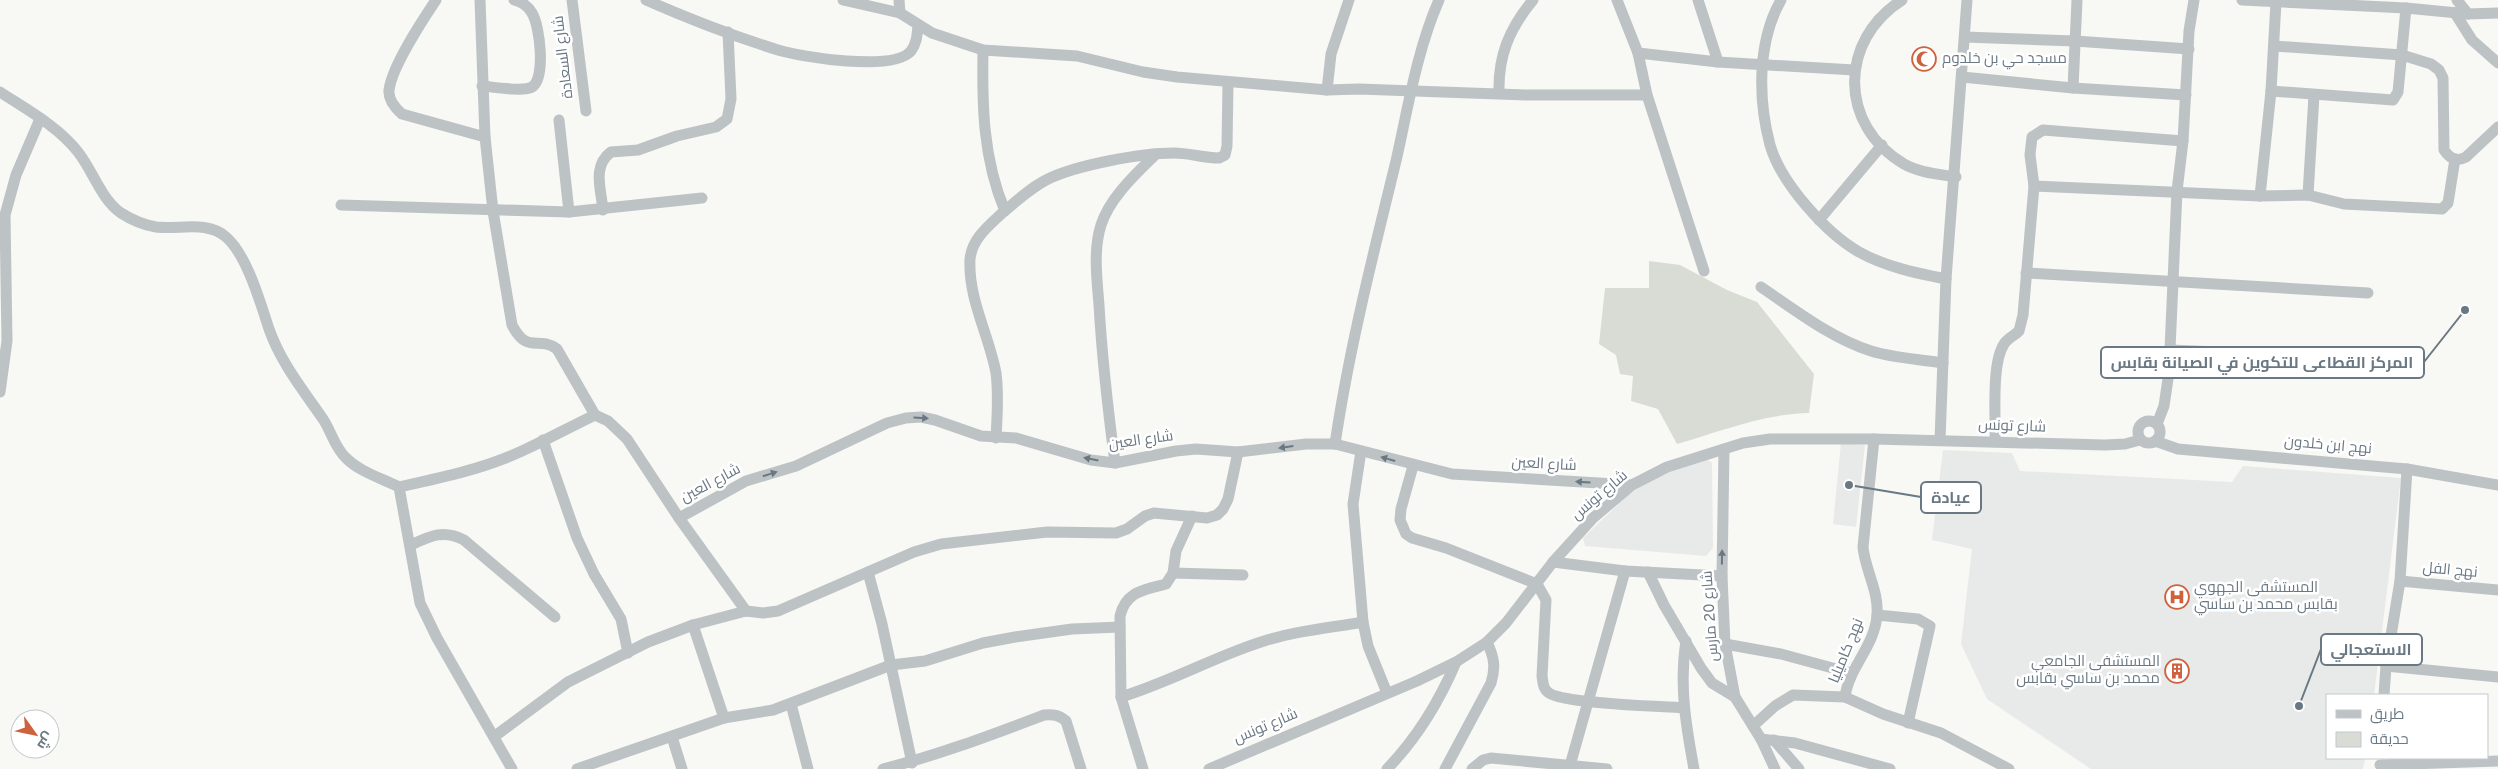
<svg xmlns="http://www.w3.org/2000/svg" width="2498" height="769" font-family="Overpass,Cairo,sans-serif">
	<rect width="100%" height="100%" fill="#f8f8f5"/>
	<g fill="#e8e9e9">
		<polygon points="1841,443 1865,445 1856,527 1833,524"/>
		<polygon points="1943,450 2012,453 2020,471 2232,482 2243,466 2401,478 2374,695 2327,695 2327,758 2365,758 2363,769 2091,769 1987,699 1961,644 1972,549 1932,540"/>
		<polygon points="1705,458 1712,463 1713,548 1706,556 1585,546 1583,538 1628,495 1656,477"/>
	</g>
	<path fill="#d8dcd5" d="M 1649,261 L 1680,265 L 1727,290 L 1757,302 L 1814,374 L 1809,413 C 1763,414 1721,431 1677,444 L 1658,409 L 1631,401 L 1633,376 L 1620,374 L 1616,355 L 1599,344 L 1605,288 L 1649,288 Z"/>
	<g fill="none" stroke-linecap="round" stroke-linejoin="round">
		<g stroke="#bdc2c5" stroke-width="11">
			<path d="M 436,0 C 422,21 392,66 389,90 C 388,100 395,108 402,114 L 485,137"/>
			<path d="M 480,0 L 485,137 L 493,211 L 512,325 C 528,355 537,335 557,349 L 595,415 L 608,421 L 627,439 L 679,518 L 746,611"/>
			<polyline points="572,0 586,111"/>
			<path d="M 646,0 C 689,19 733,36 778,50 C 802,57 893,72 911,51 C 917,43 917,35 918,26"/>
			<polyline points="843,0 900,13 932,33 983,50 1077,56 1143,72 1177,77 1327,90 1359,89 1526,95 1647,95"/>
			<polyline points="899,0 900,13"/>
			<polyline points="1617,0 1638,53 1647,95 1704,271"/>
			<polyline points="1698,0 1718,62"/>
			<path d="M 1781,0 C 1757,42 1758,100 1770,145 C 1781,183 1826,233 1859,252 C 1886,267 1916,273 1946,279"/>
			<path d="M 1902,0 C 1839,40 1838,125 1904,164 C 1920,173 1938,174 1956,177"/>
			<polyline points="2242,0 2406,8 2468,14 2498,13"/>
			<polyline points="2457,0 2468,14"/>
			<polyline points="2455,13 2472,40 2498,63"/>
			<polyline points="1965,37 2075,41 2189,49"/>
			<path d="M 2274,46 L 2402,55 L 2431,64 L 2439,70 L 2443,78 L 2444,150 C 2450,159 2457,162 2466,157 L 2498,127"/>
			<path d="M 983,50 C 982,106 983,159 1005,211"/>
			<polyline points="1638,53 1718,62 1854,70"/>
			<polyline points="1962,77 2073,88 2186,95"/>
			<path d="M 482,86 C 493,87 524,92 532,87 C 546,78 540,26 532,13 C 528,6 522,2 514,0"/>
			<polyline points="2073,88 2077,0"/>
			<polyline points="1327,90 1331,54 1349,0"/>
			<polyline points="2271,91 2393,100 2398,92 2406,8"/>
			<path d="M 0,92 C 26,109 59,127 78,152 C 93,171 101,199 121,213 C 132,220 144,225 156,227 C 179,230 207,220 226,237 C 247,255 260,302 269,329 C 281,363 303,390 323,419 C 331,431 335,448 346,458 C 360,472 381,478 399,487 L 420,603 L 437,638 L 512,769"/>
			<path d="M 1499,93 C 1498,56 1509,29 1533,0"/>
			<polyline points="559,120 569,212"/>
			<polyline points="2034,186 2260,196 2308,195 2344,204 2442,209 2448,203 2455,159"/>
			<polyline points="2308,195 2314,95"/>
			<polyline points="2260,196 2271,91 2276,2"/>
			<polyline points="341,205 569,212 702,198"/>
			<path d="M 603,210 C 601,189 592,166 611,152 L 638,150 L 677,136 L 716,127 L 727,119 L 731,99 L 728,32"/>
			<polyline points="1819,220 1882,145"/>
			<polyline points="2026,273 2368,293"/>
			<path d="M 1761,287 C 1795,310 1831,338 1871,351 C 1893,358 1919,359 1943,363"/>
			<polyline points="2170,350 2334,357"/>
			<polyline points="0,392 7,341 5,215 16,175 40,119"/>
			<circle cx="2149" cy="432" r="11"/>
			<polyline points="2157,424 2164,406 2169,372 2177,191 2183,141 2189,31 2194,0"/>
			<path d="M 996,438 C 997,417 999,395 996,373 C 989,335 968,299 970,259 C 972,240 986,228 999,216 C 1014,203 1030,188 1048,179 C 1077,165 1141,153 1174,153 C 1189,153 1204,158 1219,158 L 1225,155 L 1227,146 L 1228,83"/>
			<polyline points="543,440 577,538 594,574 621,619 628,653"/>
			<polyline points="1940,440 1946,279 1967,0"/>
			<polyline points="2155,441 2178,449 2407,469 2498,485"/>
			<path d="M 1995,442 C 1996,417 1991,364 2004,344 C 2008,338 2014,336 2019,331 L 2023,315 L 2034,186 L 2030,155 L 2032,137 L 2043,130 L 2183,141"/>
			<path d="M 1335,444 C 1349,349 1373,255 1396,161 C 1408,108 1417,50 1439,0"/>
			<polyline points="1724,449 1722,576 1725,644 1735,697 1761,739 1775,769"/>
			<polyline points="1361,451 1353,504 1363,622 1368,646 1387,693"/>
			<path d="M 1115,463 C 1108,410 1102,358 1099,305 C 1097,280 1093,250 1101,225 C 1110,197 1136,174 1156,154"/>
			<path d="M 1413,466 L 1401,509 L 1400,520 L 1406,534 L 1412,538 L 1446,548 L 1537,584 L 1546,600 L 1542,676 C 1543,683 1543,689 1549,693 C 1565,704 1660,706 1684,708"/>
			<path d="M 399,487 C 440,478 483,469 522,451 C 546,440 570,427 595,415"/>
			<polyline points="679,518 746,481 796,466 887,423 906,418 921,417 935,420 981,436 1016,438 1091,460 1115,463 1176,451 1196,449 1238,452 1306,444 1335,444 1452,474 1632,485"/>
			<path d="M 411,545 C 430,536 444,529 464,540 L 555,617"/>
			<polyline points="1553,562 1625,571"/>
			<polyline points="868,572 882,624 912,763"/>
			<polyline points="1648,572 1664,605 1701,668 1712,683 1735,697"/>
			<polyline points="1173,573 1243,575"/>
			<polyline points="2400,581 2498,590"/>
			<polyline points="1877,615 1918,619 1930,626 1908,723"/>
			<polyline points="693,625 724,718"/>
			<path d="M 1686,641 C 1679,685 1686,726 1694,769"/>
			<polyline points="1725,644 1781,654 1851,673"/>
			<polyline points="2386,666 2498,677"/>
			<polyline points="2384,695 2386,666 2400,581 2407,469"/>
			<path d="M 1121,697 C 1170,682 1214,657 1261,642 C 1294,631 1329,628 1363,622"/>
			<path d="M 1845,697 C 1849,667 1875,646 1877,615 C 1879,591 1865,570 1863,547 L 1874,439"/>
			<polyline points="791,704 808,769"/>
			<polyline points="1753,726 1775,706 1793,695 1845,697 1883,714 1941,733 2009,769"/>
			<polyline points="495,736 568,682 648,642 693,625 727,616 746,611 763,613 778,611 914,552 941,544 1047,532 1116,533 1127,529 1145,516 1154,513 1207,518 1217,515 1223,509 1228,499 1238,452"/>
			<polyline points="672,737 682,769"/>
			<polyline points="1761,739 1795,743 1890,769"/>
			<polyline points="1774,740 1799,769"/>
			<polyline points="2380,765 2498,761"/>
			<polyline points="577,769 724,718 773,710 891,665 925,661 983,643 1015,637 1072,629 1120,627"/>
			<path d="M 883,769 C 939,755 991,735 1044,715 C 1053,714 1059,715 1066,721 L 1081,769"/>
			<path d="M 1143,769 L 1121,697 L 1120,616 C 1126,591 1144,590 1166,584 L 1173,573 L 1176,551 L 1192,516"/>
			<polyline points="1209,769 1417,681 1456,662 1487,642 1506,623 1553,562 1593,518 1632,485 1667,467 1743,443 1770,439 1874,439 2105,445 2125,444 2140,440"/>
			<path d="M 1387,769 C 1418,737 1439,702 1456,662"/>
			<path d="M 1445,769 L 1491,683 C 1496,667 1494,657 1487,642"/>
			<polyline points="1472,769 1483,760 1491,758 1607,769"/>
			<polyline points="1569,769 1625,571 1722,576"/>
		</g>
	</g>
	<defs><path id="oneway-solid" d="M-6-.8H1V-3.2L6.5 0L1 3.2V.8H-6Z" transform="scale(1.25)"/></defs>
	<g fill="#6a7883">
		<use href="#oneway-solid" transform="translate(921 418) rotate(4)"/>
		<use href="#oneway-solid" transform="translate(1286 447) rotate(172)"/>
		<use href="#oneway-solid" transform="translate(1091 459) rotate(-169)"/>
		<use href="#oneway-solid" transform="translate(1388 459) rotate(-164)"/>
		<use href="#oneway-solid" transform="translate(770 474) rotate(-17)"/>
		<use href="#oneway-solid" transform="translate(1583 482) rotate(-177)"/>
		<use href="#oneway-solid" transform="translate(1722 557) rotate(-89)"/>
	</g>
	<defs>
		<g id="mosque-ring" transform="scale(1.25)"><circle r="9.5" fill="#fff" stroke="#ce623f" stroke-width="1.5"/><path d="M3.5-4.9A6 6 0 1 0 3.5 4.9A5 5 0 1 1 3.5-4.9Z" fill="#ce623f"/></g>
		<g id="hospital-ring" transform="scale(1.25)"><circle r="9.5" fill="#fff" stroke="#ce623f" stroke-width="1.5"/><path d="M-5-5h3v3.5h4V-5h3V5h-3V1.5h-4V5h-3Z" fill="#ce623f"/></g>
		<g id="building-ring" transform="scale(1.25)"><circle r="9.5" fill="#fff" stroke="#ce623f" stroke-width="1.5"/><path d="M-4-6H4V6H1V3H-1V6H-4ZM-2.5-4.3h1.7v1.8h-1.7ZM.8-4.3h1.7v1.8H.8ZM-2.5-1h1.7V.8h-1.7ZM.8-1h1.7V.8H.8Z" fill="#ce623f"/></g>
	</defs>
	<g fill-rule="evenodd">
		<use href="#mosque-ring" x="1924" y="59"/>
		<use href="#hospital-ring" x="2177" y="597"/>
		<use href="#building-ring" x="2177" y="671"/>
	</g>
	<g text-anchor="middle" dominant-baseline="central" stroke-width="5" stroke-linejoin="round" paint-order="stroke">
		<g font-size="15" fill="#6a7883" stroke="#fff">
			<text transform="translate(564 57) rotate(-97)">شارع السعادة</text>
			<text transform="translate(2012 427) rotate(2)">شارع تونس</text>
			<text transform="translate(1141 441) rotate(-8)">شارع العين</text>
			<text transform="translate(2328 446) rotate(5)">نهج ابن خلدون</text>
			<text transform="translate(1544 465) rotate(3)">شارع العين</text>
			<text transform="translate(711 484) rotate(-28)">شارع العين</text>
			<text transform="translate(1600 496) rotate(-40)">شارع تونس</text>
			<text transform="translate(2450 571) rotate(5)">نهج الفل</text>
			<text transform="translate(1711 616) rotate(-94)">شارع 20 مارس</text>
			<text transform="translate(1847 651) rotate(-68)">نهج كاميليا</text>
			<text transform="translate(1266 727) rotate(-23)">شارع تونس</text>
		</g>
		<g font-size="15" fill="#6a7883" stroke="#fff" text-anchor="start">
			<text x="1942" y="59">مسجد حي بن خلدوم</text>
			<text x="2194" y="588">المستشفى الجهوي<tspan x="2194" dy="17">بقابس محمد بن ساسي</tspan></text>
			<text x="2160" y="662" text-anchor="end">المستشفى الجامعي<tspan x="2160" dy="17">محمد بن ساسي بقابس</tspan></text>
		</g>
	</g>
	<path fill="none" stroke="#6a7883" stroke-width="2" d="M2465 310L2424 362M1849 485L1921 497M2299 706L2321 649"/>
	<g fill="#6a7883" stroke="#fff" stroke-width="2">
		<circle cx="2465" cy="310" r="5"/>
		<circle cx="1849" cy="485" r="5"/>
		<circle cx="2299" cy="706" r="5"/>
	</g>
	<g fill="#fff" stroke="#6a7883" stroke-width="2">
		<rect x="2101" y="347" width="323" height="31" rx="5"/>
		<rect x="1921" y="482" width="60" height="31" rx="5"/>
		<rect x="2321" y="634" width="101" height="31" rx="5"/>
	</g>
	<g font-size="16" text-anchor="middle" font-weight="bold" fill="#6a7883">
		<text x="2262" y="368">المركز القطاعى للتكوين في الصيانة بقابس</text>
		<text x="1951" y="503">عيادة</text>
		<text x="2371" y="655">الاستعجالي</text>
	</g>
	<rect x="2326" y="694" width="162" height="65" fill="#ffffff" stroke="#c3c9cd"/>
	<rect x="2336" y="710" width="25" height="8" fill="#bdc2c5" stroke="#c3c9cd"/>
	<text x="2370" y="719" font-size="15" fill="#6a7883">طريق</text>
	<rect x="2336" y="732" width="25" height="15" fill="#d8dcd5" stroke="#c3c9cd"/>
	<text x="2370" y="744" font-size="15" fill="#6a7883">حديقة</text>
	<g transform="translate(35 734) rotate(123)"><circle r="24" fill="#ffffff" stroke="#c3c9cd"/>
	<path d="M0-4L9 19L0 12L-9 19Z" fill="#ce623f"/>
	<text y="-8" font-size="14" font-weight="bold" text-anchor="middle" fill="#6a7883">ش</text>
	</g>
</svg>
